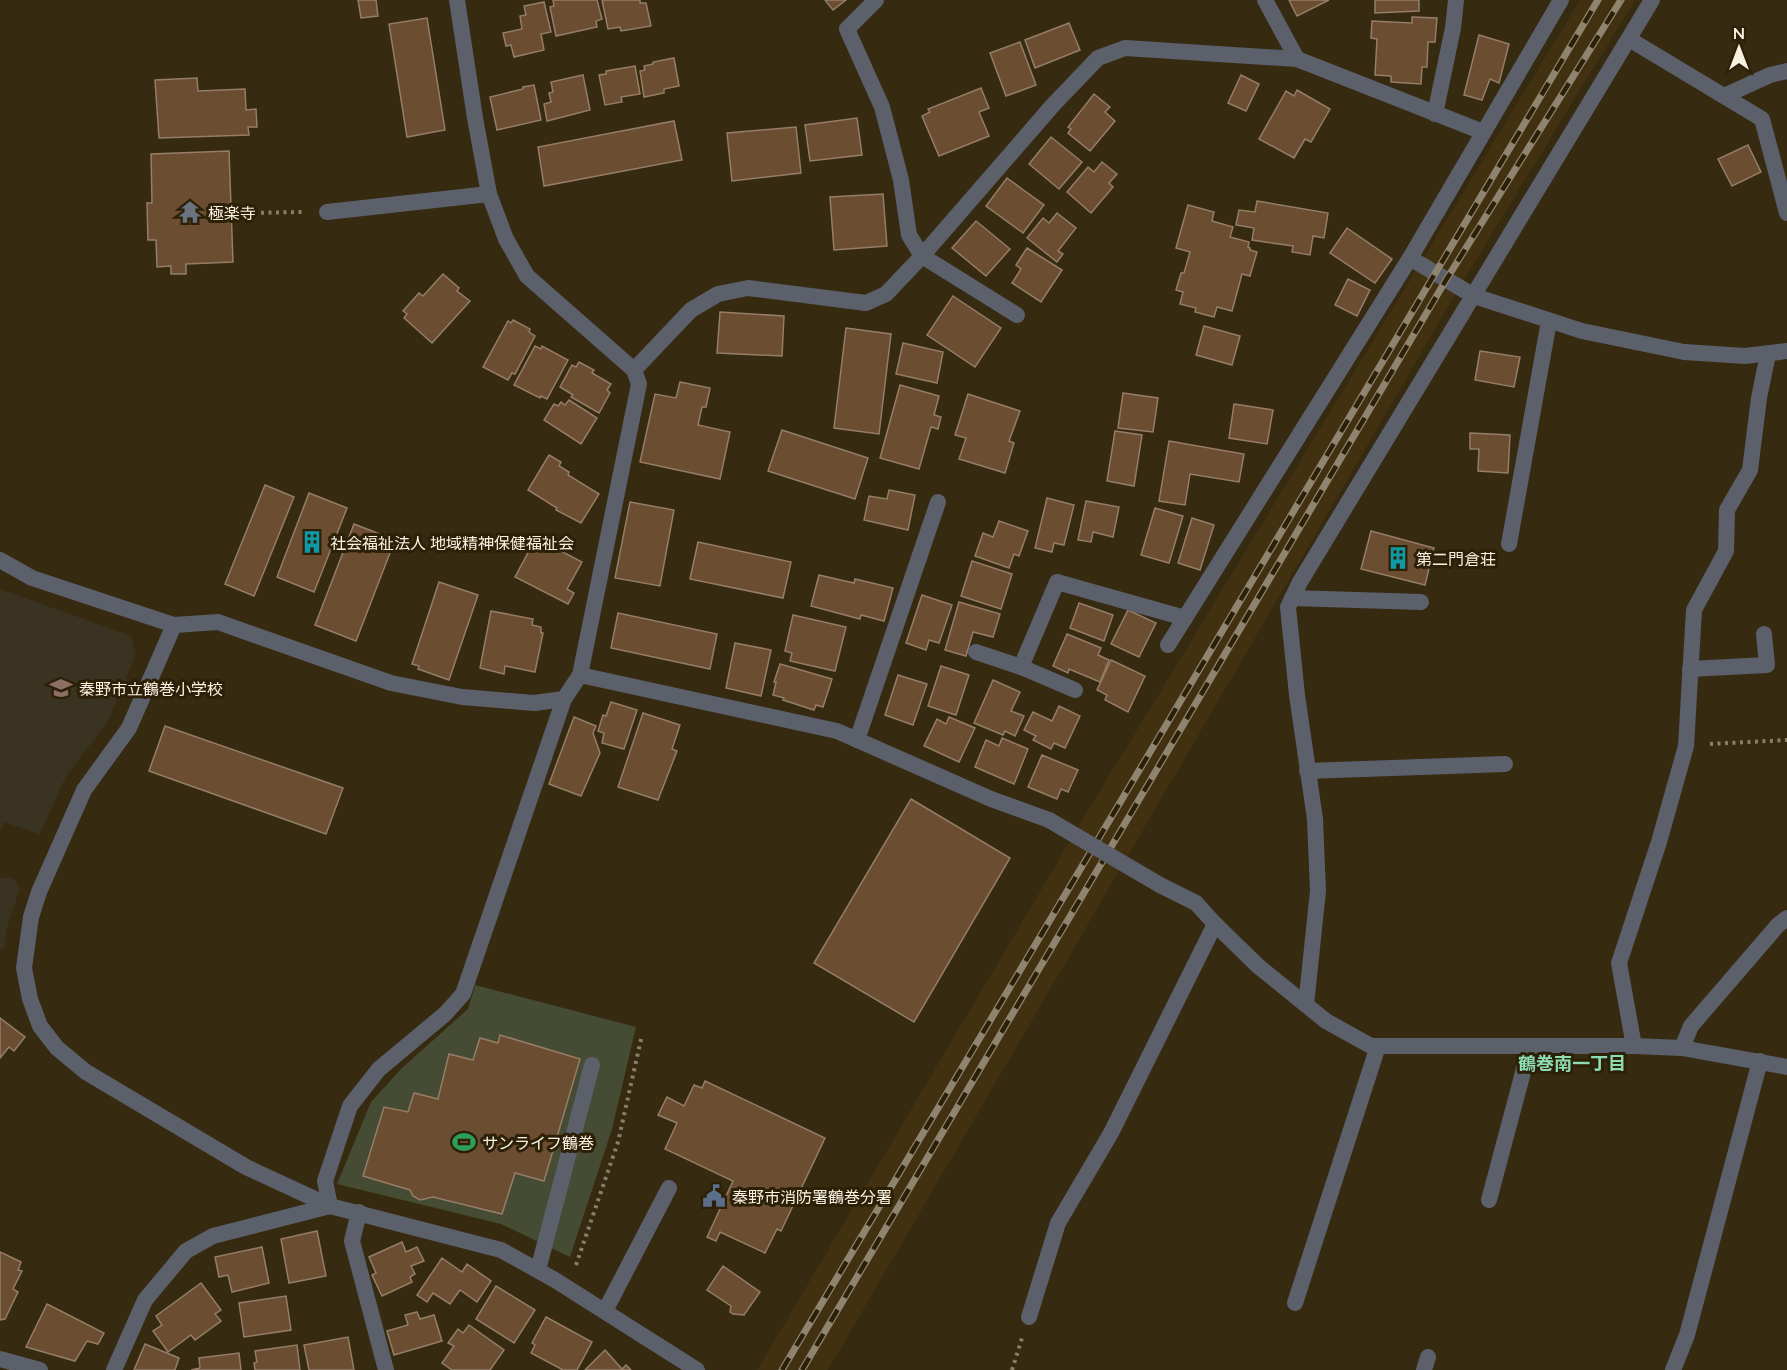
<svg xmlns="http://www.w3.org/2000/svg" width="1787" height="1370" font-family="Lato,'Noto Sans JP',sans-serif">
	<rect width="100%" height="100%" fill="#362a11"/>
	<polygon fill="#413111" points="1580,0 1635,0 1459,288 828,1370 757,1370 1086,814"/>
	<g fill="#3a3322">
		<polygon points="0,589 131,636 136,654 108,721 65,778 40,834 4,822 0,833"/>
		<polygon points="0,878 13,878 20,887 6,931 5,948 0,949"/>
	</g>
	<polygon fill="#454c33" points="475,985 636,1027 612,1129 570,1257 501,1224 337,1184 371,1102 402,1068 468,1009"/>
	<g fill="#6b4d31" stroke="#957d68" stroke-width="1.5">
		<polygon points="358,0 376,0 378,16 361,18"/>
		<polygon points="553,0 597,0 602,19 596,21 597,27 556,36 550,7 554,6"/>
		<polygon points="602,0 640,0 640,3 646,3 651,26 621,31 620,27 608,29"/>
		<polygon points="825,0 846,0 833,10"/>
		<polygon points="1289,0 1329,0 1297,16"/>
		<polygon points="1375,0 1419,0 1419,11 1375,13"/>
		<polygon points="544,2 551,32 541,34 544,50 514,57 511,45 506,46 503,33 522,29 520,16 526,15 524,6"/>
		<polygon points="1412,17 1437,18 1435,42 1428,42 1427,67 1422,67 1421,84 1391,82 1391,76 1375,75 1377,39 1371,38 1372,21 1412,23"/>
		<polygon points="427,18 445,130 407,137 389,24"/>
		<polygon points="1069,23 1080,50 1035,68 1025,40"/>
		<polygon points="1479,35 1509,44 1499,83 1490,79 1482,100 1464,95"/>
		<polygon points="1020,42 1036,85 1006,96 990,53"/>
		<polygon points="674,58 679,86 664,89 664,93 644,97 640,71 645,70 644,66 653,64 653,62"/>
		<polygon points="635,66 640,94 621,97 622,102 605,105 599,75 606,74 606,71"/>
		<polygon points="583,75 590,110 547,121 544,104 551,102 549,93 553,92 551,82"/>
		<polygon points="1241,75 1259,84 1246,111 1228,103"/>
		<polygon points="197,78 198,91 245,89 246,110 256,109 257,127 248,127 249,135 159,138 155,80"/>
		<polygon points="534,85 541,120 497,130 490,97 523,89 523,87"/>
		<polygon points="981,88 989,108 979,112 989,136 939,156 922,116 930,112 928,109"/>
		<polygon points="1297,90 1330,109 1311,142 1305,139 1294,158 1259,139 1286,91 1294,96"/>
		<polygon points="1094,94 1110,107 1105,112 1115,121 1090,151 1068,133 1071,129 1068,127"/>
		<polygon points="857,118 862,155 810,161 805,125"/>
		<polygon points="674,121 682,160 544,186 538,147"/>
		<polygon points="796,127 801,173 732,181 727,133"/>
		<polygon points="1051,137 1082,162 1059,189 1029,164"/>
		<polygon points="1748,145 1761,172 1732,186 1718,159"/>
		<polygon points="229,151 233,262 186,264 186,274 171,274 171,266 157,267 156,240 148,240 147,203 152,203 151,154"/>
		<polygon points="1102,162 1117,174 1109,183 1113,187 1091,213 1067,192 1088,167 1094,172"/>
		<polygon points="1007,178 1044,205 1023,233 986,206"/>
		<polygon points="883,194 887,246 834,250 830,197"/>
		<polygon points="1257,201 1328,213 1324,238 1313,236 1310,255 1292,252 1293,246 1252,240 1254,228 1236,225 1239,210 1255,212"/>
		<polygon points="1188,205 1214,212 1212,221 1233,227 1230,237 1249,242 1248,247 1250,248 1250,250 1257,252 1250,276 1242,274 1232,311 1217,307 1214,317 1195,312 1196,308 1180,304 1183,292 1176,290 1181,273 1184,273 1190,252 1176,248"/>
		<polygon points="1057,213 1076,228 1058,251 1063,254 1057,262 1027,238 1043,218 1049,223"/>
		<polygon points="976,221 1010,249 986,276 952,248"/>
		<polygon points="1347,228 1392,259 1375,283 1330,253"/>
		<polygon points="1027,248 1062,270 1041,302 1012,283 1021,269 1016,265"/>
		<polygon points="443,274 459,288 457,291 470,301 432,343 404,318 407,314 403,311 419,293 423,296"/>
		<polygon points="1348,279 1370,290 1357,316 1335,305"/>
		<polygon points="953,296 1001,328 975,367 927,335"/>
		<polygon points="720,312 784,316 782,356 717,353"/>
		<polygon points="513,320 530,329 529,332 535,336 515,374 512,373 508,380 483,367 508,321 511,323"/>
		<polygon points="1204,326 1240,336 1232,365 1196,355"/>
		<polygon points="846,328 891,334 879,434 834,428"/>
		<polygon points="903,343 943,352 937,383 896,374"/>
		<polygon points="535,346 541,349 542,346 568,360 547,399 541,396 540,398 514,385"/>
		<polygon points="1480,351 1520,357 1514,387 1475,380"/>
		<polygon points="579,362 594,370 592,373 611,384 607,390 610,393 599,413 571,397 573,395 560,387 572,365 576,367"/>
		<polygon points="680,382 710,388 706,407 702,407 698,425 730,432 720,479 640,462 655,394 676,398"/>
		<polygon points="900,385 939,396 934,415 941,417 938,429 931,427 919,469 880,458"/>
		<polygon points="1123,393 1158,398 1153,432 1118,428"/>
		<polygon points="968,394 1020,411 1009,441 1014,443 1005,473 959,459 966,438 955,435"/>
		<polygon points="569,400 597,418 581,444 544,420 554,404 558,406 561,402 565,405"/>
		<polygon points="1234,404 1273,410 1267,444 1229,438"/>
		<polygon points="782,430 868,458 855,499 768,471"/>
		<polygon points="1115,431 1142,435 1134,486 1107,481"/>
		<polygon points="1470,433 1510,435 1508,473 1478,471 1479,449 1470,449"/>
		<polygon points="1169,441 1244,454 1239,482 1190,474 1185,505 1159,501"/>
		<polygon points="549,455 561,462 559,466 569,472 568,475 599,494 581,523 556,510 557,508 528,490"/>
		<polygon points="265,485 294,497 254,596 225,584"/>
		<polygon points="889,490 915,495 908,530 864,520 869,496 887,499"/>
		<polygon points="309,493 347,508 314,592 277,577"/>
		<polygon points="1047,498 1074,505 1064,545 1054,543 1052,552 1035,548"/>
		<polygon points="1086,501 1119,507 1113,537 1093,532 1091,542 1078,540"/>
		<polygon points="630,502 674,510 660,586 615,578"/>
		<polygon points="1155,508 1183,516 1169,563 1141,555"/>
		<polygon points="1192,518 1214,525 1200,570 1178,563"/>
		<polygon points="999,521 1028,531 1019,556 1014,554 1009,568 975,556 983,533 993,537"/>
		<polygon points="354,524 395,540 356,641 315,625"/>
		<polygon points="1371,531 1434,548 1425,585 1361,569"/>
		<polygon points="536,538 582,562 567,589 574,593 568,604 515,577"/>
		<polygon points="698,542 791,562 783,598 690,579"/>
		<polygon points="972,561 1012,574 1001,609 961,596"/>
		<polygon points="819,575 854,583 855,579 893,588 884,621 861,615 860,619 811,606"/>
		<polygon points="439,582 478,595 449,680 418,669 419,666 412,664"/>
		<polygon points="922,595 952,605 939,643 929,640 926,650 906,643"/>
		<polygon points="959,602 1000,614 993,637 973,632 966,656 945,650"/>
		<polygon points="1079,603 1113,615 1104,641 1070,628"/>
		<polygon points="1128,610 1156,623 1139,657 1111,644"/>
		<polygon points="491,611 533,619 532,625 541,627 541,633 543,633 535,672 505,666 504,674 480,668"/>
		<polygon points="618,613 717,634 710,669 611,648"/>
		<polygon points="793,615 846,627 835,671 790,661 792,653 785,651"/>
		<polygon points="1067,634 1101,648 1098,655 1109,660 1100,682 1069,669 1068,673 1053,666"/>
		<polygon points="735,643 771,650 761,696 726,688"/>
		<polygon points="1111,660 1145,676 1128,712 1105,700 1107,695 1097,690"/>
		<polygon points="780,664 832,679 823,707 816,705 814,710 783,700 784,698 773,695 776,682 774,682"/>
		<polygon points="941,666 969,675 956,715 928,706"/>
		<polygon points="898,675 927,684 913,725 885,715"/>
		<polygon points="993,680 1020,692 1011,711 1024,716 1015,736 1005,731 1003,735 974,723"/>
		<polygon points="611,702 637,710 624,749 602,743 604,733 598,731 603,715 606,716"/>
		<polygon points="1059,706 1080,716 1065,748 1054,743 1051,749 1033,740 1036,736 1024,730 1033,712 1052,721"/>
		<polygon points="643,713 680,725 672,749 677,751 658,800 618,787"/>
		<polygon points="574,717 596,726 593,733 600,753 581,796 549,784"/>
		<polygon points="949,717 975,728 959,762 924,746 937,719 946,724"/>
		<polygon points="165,726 343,788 326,834 149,771"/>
		<polygon points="1002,738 1028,749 1014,784 975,767 986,740 999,746"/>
		<polygon points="1042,755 1078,770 1068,792 1061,789 1057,799 1028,787"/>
		<polygon points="911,799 1010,858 914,1022 814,963"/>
		<polygon points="0,1018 25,1037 14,1051 9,1047 0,1058"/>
		<polygon points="500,1035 580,1059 544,1181 515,1173 502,1214 433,1197 420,1200 413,1196 410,1190 363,1176 384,1107 408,1112 414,1093 438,1099 449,1054 473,1060 480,1038 498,1043"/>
		<polygon points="705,1081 825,1138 781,1231 777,1229 765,1253 720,1232 716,1241 707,1237 733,1181 665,1149 677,1123 658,1115 667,1097 684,1106 694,1085 702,1088"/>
		<polygon points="317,1231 326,1276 289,1283 281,1239"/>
		<polygon points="402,1242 406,1252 417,1247 424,1261 411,1266 415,1274 410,1277 412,1282 382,1296 372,1275 376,1273 369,1257"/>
		<polygon points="262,1247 269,1283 232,1292 228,1275 219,1277 215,1257"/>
		<polygon points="0,1252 21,1262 18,1270 22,1271 13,1289 18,1292 5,1319 0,1320"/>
		<polygon points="442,1258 462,1272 467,1264 491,1281 477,1302 460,1290 450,1304 433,1293 427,1302 417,1295"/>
		<polygon points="723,1266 760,1292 744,1315 733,1314 730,1312 731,1306 707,1290"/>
		<polygon points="201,1283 221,1310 215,1314 221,1321 195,1340 191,1335 168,1352 153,1331 162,1325 156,1316"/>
		<polygon points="496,1286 535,1310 514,1343 476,1319"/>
		<polygon points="286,1296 291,1330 244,1337 239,1303"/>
		<polygon points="47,1304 104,1333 98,1344 87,1341 75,1361 26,1347"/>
		<polygon points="417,1312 420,1319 434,1315 442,1341 394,1355 387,1331 408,1325 405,1315"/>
		<polygon points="546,1317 592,1342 577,1370 563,1370 531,1353 535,1345 532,1343"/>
		<polygon points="469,1325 504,1350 490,1370 452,1370 442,1363 454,1346 448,1343 458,1329 463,1333"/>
		<polygon points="348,1337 354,1370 309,1370 304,1345"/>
		<polygon points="145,1344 179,1358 175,1370 134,1370"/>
		<polygon points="297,1345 300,1370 255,1370 254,1363 257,1362 255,1351"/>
		<polygon points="605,1350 622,1369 626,1365 631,1370 585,1370"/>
		<polygon points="239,1353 241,1370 191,1370 200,1368 199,1358"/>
	</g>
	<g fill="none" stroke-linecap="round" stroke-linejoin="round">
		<g stroke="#897f6a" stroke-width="4" stroke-dasharray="3 4.5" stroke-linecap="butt">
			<polyline points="246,213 305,212"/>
			<polyline points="1710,744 1787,740"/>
			<polyline points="576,1265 618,1142 642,1035"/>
			<polyline points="1012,1370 1022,1338"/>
		</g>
		<g stroke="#5c606b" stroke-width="16">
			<polyline points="876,0 847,29 882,107 901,180 909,235 922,256 1017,315"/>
			<polyline points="1724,96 1770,75 1787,71"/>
			<polyline points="1435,114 1453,28 1456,0"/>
			<polyline points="1509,544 1549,321"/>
			<polyline points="1292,598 1421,602"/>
			<polyline points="976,652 1021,667 1057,582 1185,618"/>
			<polyline points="1021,667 1075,690"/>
			<polyline points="1690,669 1767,665 1764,634"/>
			<polyline points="857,740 938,502"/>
			<polyline points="1307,771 1505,764"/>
			<polyline points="1634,1046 1619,963 1659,842 1686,746 1694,610 1726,551 1727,510 1750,470 1759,398 1768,354"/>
			<polyline points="1489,1200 1530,1046"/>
			<polyline points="538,1270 592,1065"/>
			<polyline points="1295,1303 1378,1046"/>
			<polyline points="605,1311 669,1188"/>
			<polyline points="1029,1317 1058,1223 1111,1133 1215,924"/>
		</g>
		<g stroke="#5c606b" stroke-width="16">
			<polyline points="1265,0 1297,59"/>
			<polyline points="1629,39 1762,119 1787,213"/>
			<polyline points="327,212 489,194"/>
			<polyline points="1410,258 1474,296 1582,331 1684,352 1745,356 1787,351"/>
			<polyline points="634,370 691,310 718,294 748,288 866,303 886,294 922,256 1053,105 1098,58 1125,48 1297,59 1483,132"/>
			<polyline points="0,560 32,578 174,625 218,622 391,683 462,697 534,703 564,699 580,675 639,384 634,370 527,276 506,239 489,194 475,118 457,0"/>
			<polyline points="174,625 129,728 84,790 39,892 31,917 24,968 30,999 40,1026 57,1048 86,1072 246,1167 330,1206 501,1250 555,1280 697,1370"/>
			<polyline points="1168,645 1410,258 1561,0"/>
			<polyline points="580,675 837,731 991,799 1049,820"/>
			<polyline points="1160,885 1196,903 1215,924 1258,966 1326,1021 1371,1046 1634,1046 1682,1048 1787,1067"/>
			<polyline points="1306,1005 1318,891 1315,819 1297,695 1288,607 1300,582 1652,0"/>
			<polyline points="1682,1048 1691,1026 1778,925 1787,918"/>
			<polyline points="330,1206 325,1181 350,1106 379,1069 445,1014 463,994 564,699"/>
			<polyline points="359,1212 352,1241 386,1370"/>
			<polyline points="0,1359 40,1370"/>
			<polyline points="114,1370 145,1300 186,1251 213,1236 330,1206"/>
			<polyline points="1424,1370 1428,1357"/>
			<polyline points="1673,1370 1687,1335 1760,1061"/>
		</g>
		<g stroke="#8f8470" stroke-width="7">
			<g id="rail">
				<polyline points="782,1370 1598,0"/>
				<polyline points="802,1370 1446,280 1621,0"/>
			</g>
		</g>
		<use href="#rail" stroke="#2c2007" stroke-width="4.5" stroke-dasharray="14" stroke-linecap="butt"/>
		<polyline stroke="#5c606b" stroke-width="16" points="1049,820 1160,885"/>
	</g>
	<defs>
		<g id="temple-bare" transform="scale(1.8)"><path d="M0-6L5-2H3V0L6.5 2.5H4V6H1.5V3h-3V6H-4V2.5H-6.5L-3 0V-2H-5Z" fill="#6b7280" stroke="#2c2007" stroke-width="2.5" paint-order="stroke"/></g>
		<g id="building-bare" transform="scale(1.8)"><path d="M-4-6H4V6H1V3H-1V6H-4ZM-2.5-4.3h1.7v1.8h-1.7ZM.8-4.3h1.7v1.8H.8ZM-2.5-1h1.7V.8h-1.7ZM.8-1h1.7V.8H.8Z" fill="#0f9aa8" stroke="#2c2007" stroke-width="2.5" paint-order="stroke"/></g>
		<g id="school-bare" transform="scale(1.8)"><path d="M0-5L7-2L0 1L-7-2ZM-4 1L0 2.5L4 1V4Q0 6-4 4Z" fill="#8d6e63" stroke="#2c2007" stroke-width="2.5" paint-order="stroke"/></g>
		<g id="stadium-bare" transform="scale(1.8)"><path d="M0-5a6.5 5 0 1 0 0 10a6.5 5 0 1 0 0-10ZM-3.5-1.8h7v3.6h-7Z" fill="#2e9e5b" stroke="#2c2007" stroke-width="2.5" paint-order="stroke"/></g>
		<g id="civic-bare" transform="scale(1.8)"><path d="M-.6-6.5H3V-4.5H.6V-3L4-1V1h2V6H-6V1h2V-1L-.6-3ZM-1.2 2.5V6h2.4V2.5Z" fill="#5c6f8a" stroke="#2c2007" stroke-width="2.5" paint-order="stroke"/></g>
	</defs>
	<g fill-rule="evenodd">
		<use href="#temple-bare" x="190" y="212"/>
		<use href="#building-bare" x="312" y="542"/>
		<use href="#building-bare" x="1398" y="558"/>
		<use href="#school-bare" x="61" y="688"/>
		<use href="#stadium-bare" x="464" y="1142"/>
		<use href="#civic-bare" x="714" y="1196"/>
	</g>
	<g text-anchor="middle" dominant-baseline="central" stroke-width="6" stroke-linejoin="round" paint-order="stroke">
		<g font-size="16" fill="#f9f1e2" stroke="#2c2007" text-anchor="start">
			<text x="208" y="212">極楽寺</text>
			<text x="330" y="542">社会福祉法人 地域精神保健福祉会</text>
			<text x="1416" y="558">第二門倉荘</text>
			<text x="79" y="688">秦野市立鶴巻小学校</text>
			<text x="482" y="1142">サンライフ鶴巻</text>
			<text x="732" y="1196">秦野市消防署鶴巻分署</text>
		</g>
		<g font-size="18" font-weight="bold" fill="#8cddb3" stroke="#2c2007">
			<text x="1572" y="1063">鶴巻南一丁目</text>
		</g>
	</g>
	<g transform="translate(1739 48)" stroke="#2c2007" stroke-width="4.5" paint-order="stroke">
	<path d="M0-4.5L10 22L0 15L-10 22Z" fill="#f9f1e2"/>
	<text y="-9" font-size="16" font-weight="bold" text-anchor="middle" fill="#f9f1e2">N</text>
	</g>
</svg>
